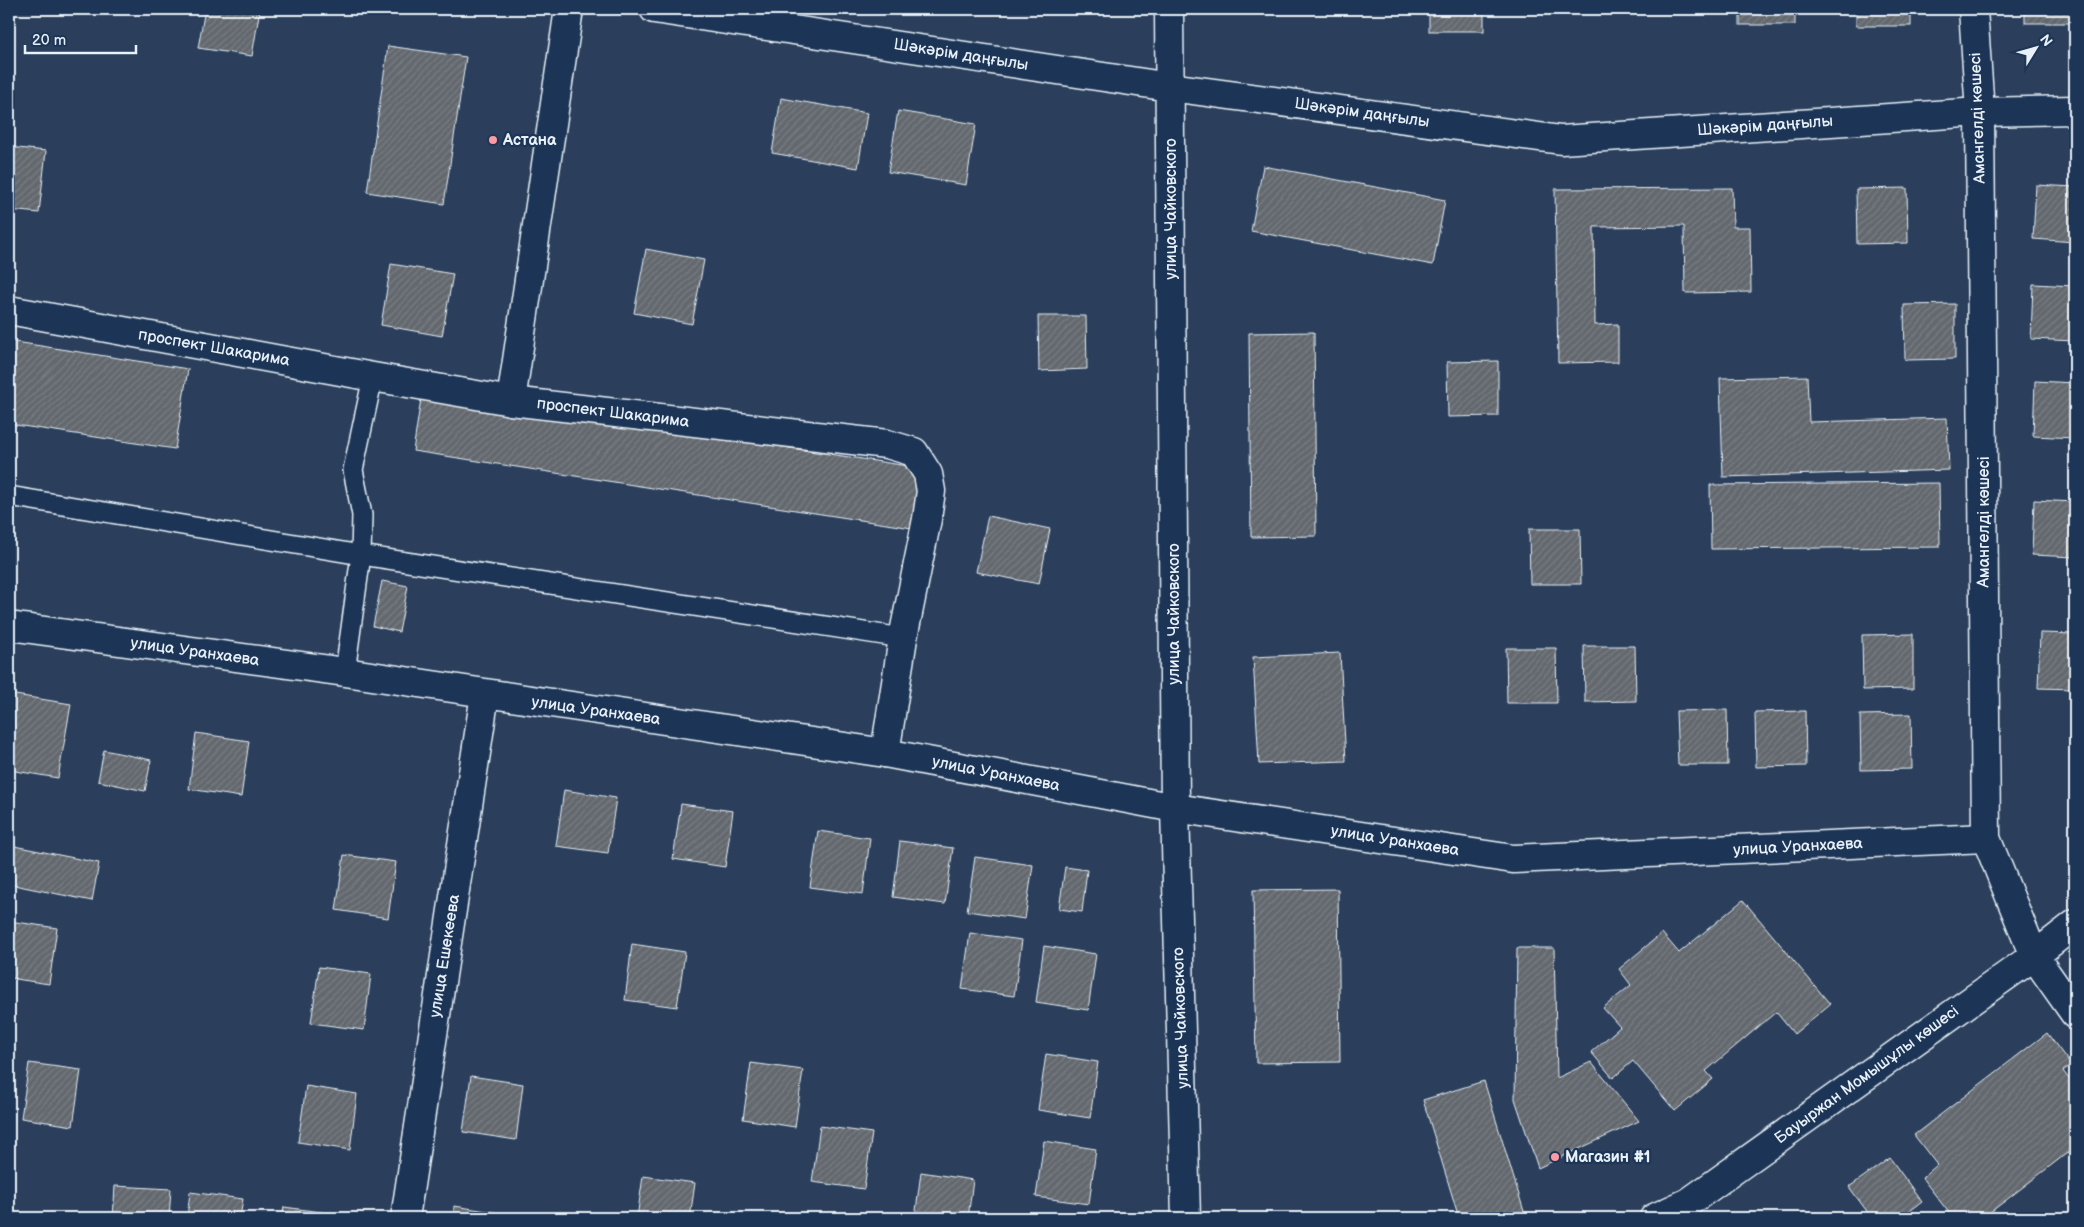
<svg xmlns="http://www.w3.org/2000/svg" width="2084" height="1227" font-family="'Balsamiq Sans',sans-serif">
	<defs>
		<pattern id="building-hatch" width="6" height="6" patternUnits="userSpaceOnUse" patternTransform="scale(1.25)"><rect width="6" height="6" fill="#63686e"/><path d="M-1 1l2-2M0 6l6-6M5 7l2-2" fill="none" stroke="#797e83"/></pattern>
	</defs>
	<rect width="100%" height="100%" fill="#2b3f5c"/>
	<filter id="ink" filterUnits="userSpaceOnUse"><feTurbulence type="fractalNoise" baseFrequency=".02" numOctaves="2"/><feDisplacementMap in="SourceGraphic" scale="10" xChannelSelector="R" yChannelSelector="G"/><feConvolveMatrix kernelMatrix="1 2 1 2 8 2 1 2 1" color-interpolation-filters="sRGB"/></filter>
	<g filter="url(#ink)">
		<g fill="url(#building-hatch)" stroke="#e8f1f8">
			<polygon points="205,9 260,9 252,56 198,48"/>
			<rect x="1429" y="9" width="55" height="22"/>
			<rect x="1740" y="9" width="55" height="16"/>
			<rect x="1856" y="9" width="55" height="17"/>
			<rect x="2025" y="9" width="50" height="14"/>
			<polygon points="388,46 466,57 444,204 367,192"/>
			<polygon points="781,98 867,113 858,168 772,153"/>
			<polygon points="898,111 976,124 966,185 888,172"/>
			<polygon points="9,147 46,151 39,213 9,210"/>
			<polygon points="1263,166 1445,200 1433,265 1251,231"/>
			<polygon points="2036,185 2075,187 2075,242 2033,239"/>
			<polygon points="1732,188 1733,227 1750,227 1751,292 1685,293 1684,226 1594,227 1595,325 1618,324 1618,362 1558,363 1555,189"/>
			<polygon points="1907,188 1908,243 1857,244 1856,189"/>
			<polygon points="646,249 704,260 692,324 634,313"/>
			<polygon points="391,264 453,274 442,336 381,325"/>
			<polygon points="2033,284 2075,286 2075,341 2031,339"/>
			<polygon points="1955,304 1955,359 1905,360 1904,305"/>
			<polygon points="1038,316 1086,316 1087,369 1039,371"/>
			<polygon points="1314,332 1316,536 1251,537 1249,333"/>
			<polygon points="9,341 188,369 175,449 9,424"/>
			<polygon points="1498,361 1498,416 1448,417 1447,362"/>
			<polygon points="1807,376 1809,422 1947,418 1949,470 1723,477 1720,378"/>
			<polygon points="2035,381 2075,383 2075,438 2033,436"/>
			<polygon points="422,392 921,468 912,528 413,451"/>
			<polygon points="1939,483 1940,547 1711,549 1710,485"/>
			<polygon points="2034,500 2075,502 2075,557 2032,555"/>
			<polygon points="988,516 1050,529 1039,584 976,572"/>
			<polygon points="1529,529 1580,529 1581,584 1530,584"/>
			<polygon points="382,581 408,586 399,632 373,626"/>
			<polygon points="2040,633 2075,634 2075,689 2038,688"/>
			<polygon points="1913,634 1913,689 1863,690 1862,635"/>
			<polygon points="1584,646 1635,646 1636,701 1585,702"/>
			<polygon points="1506,648 1556,648 1557,703 1507,703"/>
			<polygon points="1340,653 1346,761 1259,764 1253,657"/>
			<polygon points="9,694 71,704 58,778 9,770"/>
			<polygon points="1727,710 1728,765 1678,765 1676,711"/>
			<polygon points="1805,711 1806,766 1756,767 1755,712"/>
			<polygon points="1911,714 1912,769 1861,770 1860,715"/>
			<polygon points="196,733 249,741 241,797 189,789"/>
			<polygon points="104,750 151,760 145,791 98,781"/>
			<polygon points="564,790 616,798 608,853 556,846"/>
			<polygon points="681,804 733,811 725,867 673,859"/>
			<polygon points="818,831 870,838 863,894 810,887"/>
			<polygon points="900,841 953,848 945,904 893,897"/>
			<polygon points="9,845 99,863 92,901 9,884"/>
			<polygon points="344,855 396,862 388,918 336,910"/>
			<polygon points="975,857 1033,865 1025,919 967,911"/>
			<polygon points="1065,867 1087,870 1082,912 1059,909"/>
			<polygon points="1338,889 1340,1062 1256,1063 1253,890"/>
			<polygon points="1743,900 1830,1004 1794,1034 1776,1012 1706,1071 1713,1079 1675,1111 1633,1061 1613,1078 1591,1052 1620,1027 1603,1008 1631,985 1619,969 1662,933 1679,953"/>
			<polygon points="9,921 57,928 49,984 9,978"/>
			<polygon points="970,933 1022,940 1014,996 962,989"/>
			<polygon points="632,944 685,952 677,1007 625,1000"/>
			<polygon points="1044,946 1096,954 1088,1010 1036,1002"/>
			<polygon points="1517,948 1554,948 1557,1078 1591,1062 1639,1121 1538,1168 1515,1099"/>
			<polygon points="319,967 371,974 364,1030 311,1023"/>
			<polygon points="2047,1033 2071,1065 2063,1071 2075,1087 2075,1147 1984,1217 1986,1218 1953,1218 1922,1178 1937,1165 1914,1135"/>
			<polygon points="1046,1054 1098,1062 1090,1118 1038,1110"/>
			<polygon points="29,1063 81,1070 73,1126 21,1118"/>
			<polygon points="751,1063 803,1070 795,1127 743,1119"/>
			<polygon points="471,1076 523,1084 516,1140 463,1132"/>
			<polygon points="1484,1081 1526,1218 1459,1218 1423,1100"/>
			<polygon points="306,1086 357,1094 350,1150 298,1142"/>
			<polygon points="820,1126 872,1133 864,1189 812,1182"/>
			<polygon points="1044,1141 1096,1149 1089,1204 1036,1197"/>
			<polygon points="1890,1158 1922,1202 1900,1218 1872,1218 1849,1187"/>
			<polygon points="2075,1163 2075,1173 2070,1166"/>
			<polygon points="921,1172 973,1180 968,1218 915,1218"/>
			<polygon points="643,1176 695,1183 690,1218 637,1218"/>
			<polygon points="115,1186 171,1189 169,1218 113,1218"/>
			<polygon points="190,1192 243,1199 240,1218 187,1218"/>
			<polygon points="454,1206 507,1214 506,1218 453,1218"/>
			<polygon points="284,1207 336,1214 336,1218 282,1218"/>
		</g>
		<g fill="none" stroke-linecap="round" stroke-linejoin="round">
			<g stroke="#e8f1f8" stroke-width="22">
				<g id="lane">
					<polyline points="9,496 361,555 903,638"/>
					<polyline points="345,672 361,555 362,515 353,470 373,377"/>
				</g>
			</g>
			<g stroke="#e8f1f8" stroke-width="31">
				<g id="street">
					<polyline points="1973,9 1980,112 1986,838 2034,956 2075,1014"/>
					<polyline points="9,310 373,377 511,401 887,444 914,452 928,474 931,491 927,519 903,638 885,753"/>
					<polyline points="511,401 569,9"/>
					<polyline points="9,626 345,672 885,753 1175,808 1513,859 1986,838"/>
					<polyline points="405,1218 485,694"/>
				</g>
			</g>
			<g stroke="#e8f1f8" stroke-width="31">
				<g id="secondary">
					<polyline points="1169,9 1175,808 1186,1218"/>
					<polyline points="1654,1218 1689,1202 2034,956 2075,924"/>
				</g>
			</g>
			<g stroke="#e8f1f8" stroke-width="31">
				<polyline id="primary" points="654,9 1170,87 1561,140 1980,112 2075,110"/>
			</g>
			<use href="#lane" stroke="#1d3557" stroke-width="19"/>
			<use href="#street" stroke="#1d3557" stroke-width="28"/>
			<use href="#secondary" stroke="#1d3557" stroke-width="28"/>
			<use href="#primary" stroke="#1d3557" stroke-width="28"/>
		</g>
	</g>
	<g fill="#ff9aa2" stroke="#1d3557" stroke-width="2">
		<circle cx="493" cy="140" r="5"/>
		<circle cx="1555" cy="1157" r="5"/>
	</g>
	<g text-anchor="middle" dominant-baseline="central" stroke-width="4.5" stroke-linejoin="round" paint-order="stroke">
		<g font-size="16" fill="#e8f1f8" stroke="#1d3557">
			<text transform="translate(961 55) rotate(9)">Шәкәрім даңғылы</text>
			<text transform="translate(1362 113) rotate(8)">Шәкәрім даңғылы</text>
			<text transform="translate(1978 118) rotate(-92)">Амангелді көшесі</text>
			<text transform="translate(1765 126) rotate(-4)">Шәкәрім даңғылы</text>
			<text transform="translate(1171 209) rotate(-90)">улица Чайковского</text>
			<text transform="translate(214 348) rotate(10)">проспект Шакарима</text>
			<text transform="translate(613 413) rotate(7)">проспект Шакарима</text>
			<text transform="translate(1984 522) rotate(-90)">Амангелді көшесі</text>
			<text transform="translate(1174 614) rotate(-90)">улица Чайковского</text>
			<text transform="translate(195 652) rotate(8)">улица Уранхаева</text>
			<text transform="translate(596 711) rotate(8)">улица Уранхаева</text>
			<text transform="translate(996 774) rotate(11)">улица Уранхаева</text>
			<text transform="translate(1395 841) rotate(9)">улица Уранхаева</text>
			<text transform="translate(1798 847) rotate(-3)">улица Уранхаева</text>
			<text transform="translate(445 956) rotate(-81)">улица Ешекеева</text>
			<text transform="translate(1181 1018) rotate(-92)">улица Чайковского</text>
			<text transform="translate(1867 1075) rotate(-36)">Бауыржан Момышұлы көшесі</text>
		</g>
		<g font-size="16" font-weight="bold" fill="#e8f1f8" stroke="#1d3557" text-anchor="start">
			<text x="503" y="140">Астана</text>
			<text x="1565" y="1157">Магазин #1</text>
		</g>
	</g>
	<rect width="2084" height="1227" fill="none" stroke="#1d3557" stroke-width="30"/>
	<rect x="15" y="15" width="2054" height="1197" fill="none" stroke="#e8f1f8" stroke-width="2" filter="url(#ink)"/>
	<g transform="translate(2036 48) rotate(53)" stroke="#1d3557" stroke-width="4" paint-order="stroke">
	<path d="M0-4L9 19L0 12L-9 19Z" fill="#e8f1f8"/>
	<text y="-8" font-size="14" font-weight="bold" text-anchor="middle" fill="#e8f1f8">N</text>
	</g>
	<path d="M25 45v8h111v-8" fill="none" stroke="#e8f1f8" stroke-width="2.5"/>
	<text x="32" y="45" font-size="15" fill="#e8f1f8" stroke="#1d3557" stroke-width="4" paint-order="stroke">20 m</text>
</svg>
